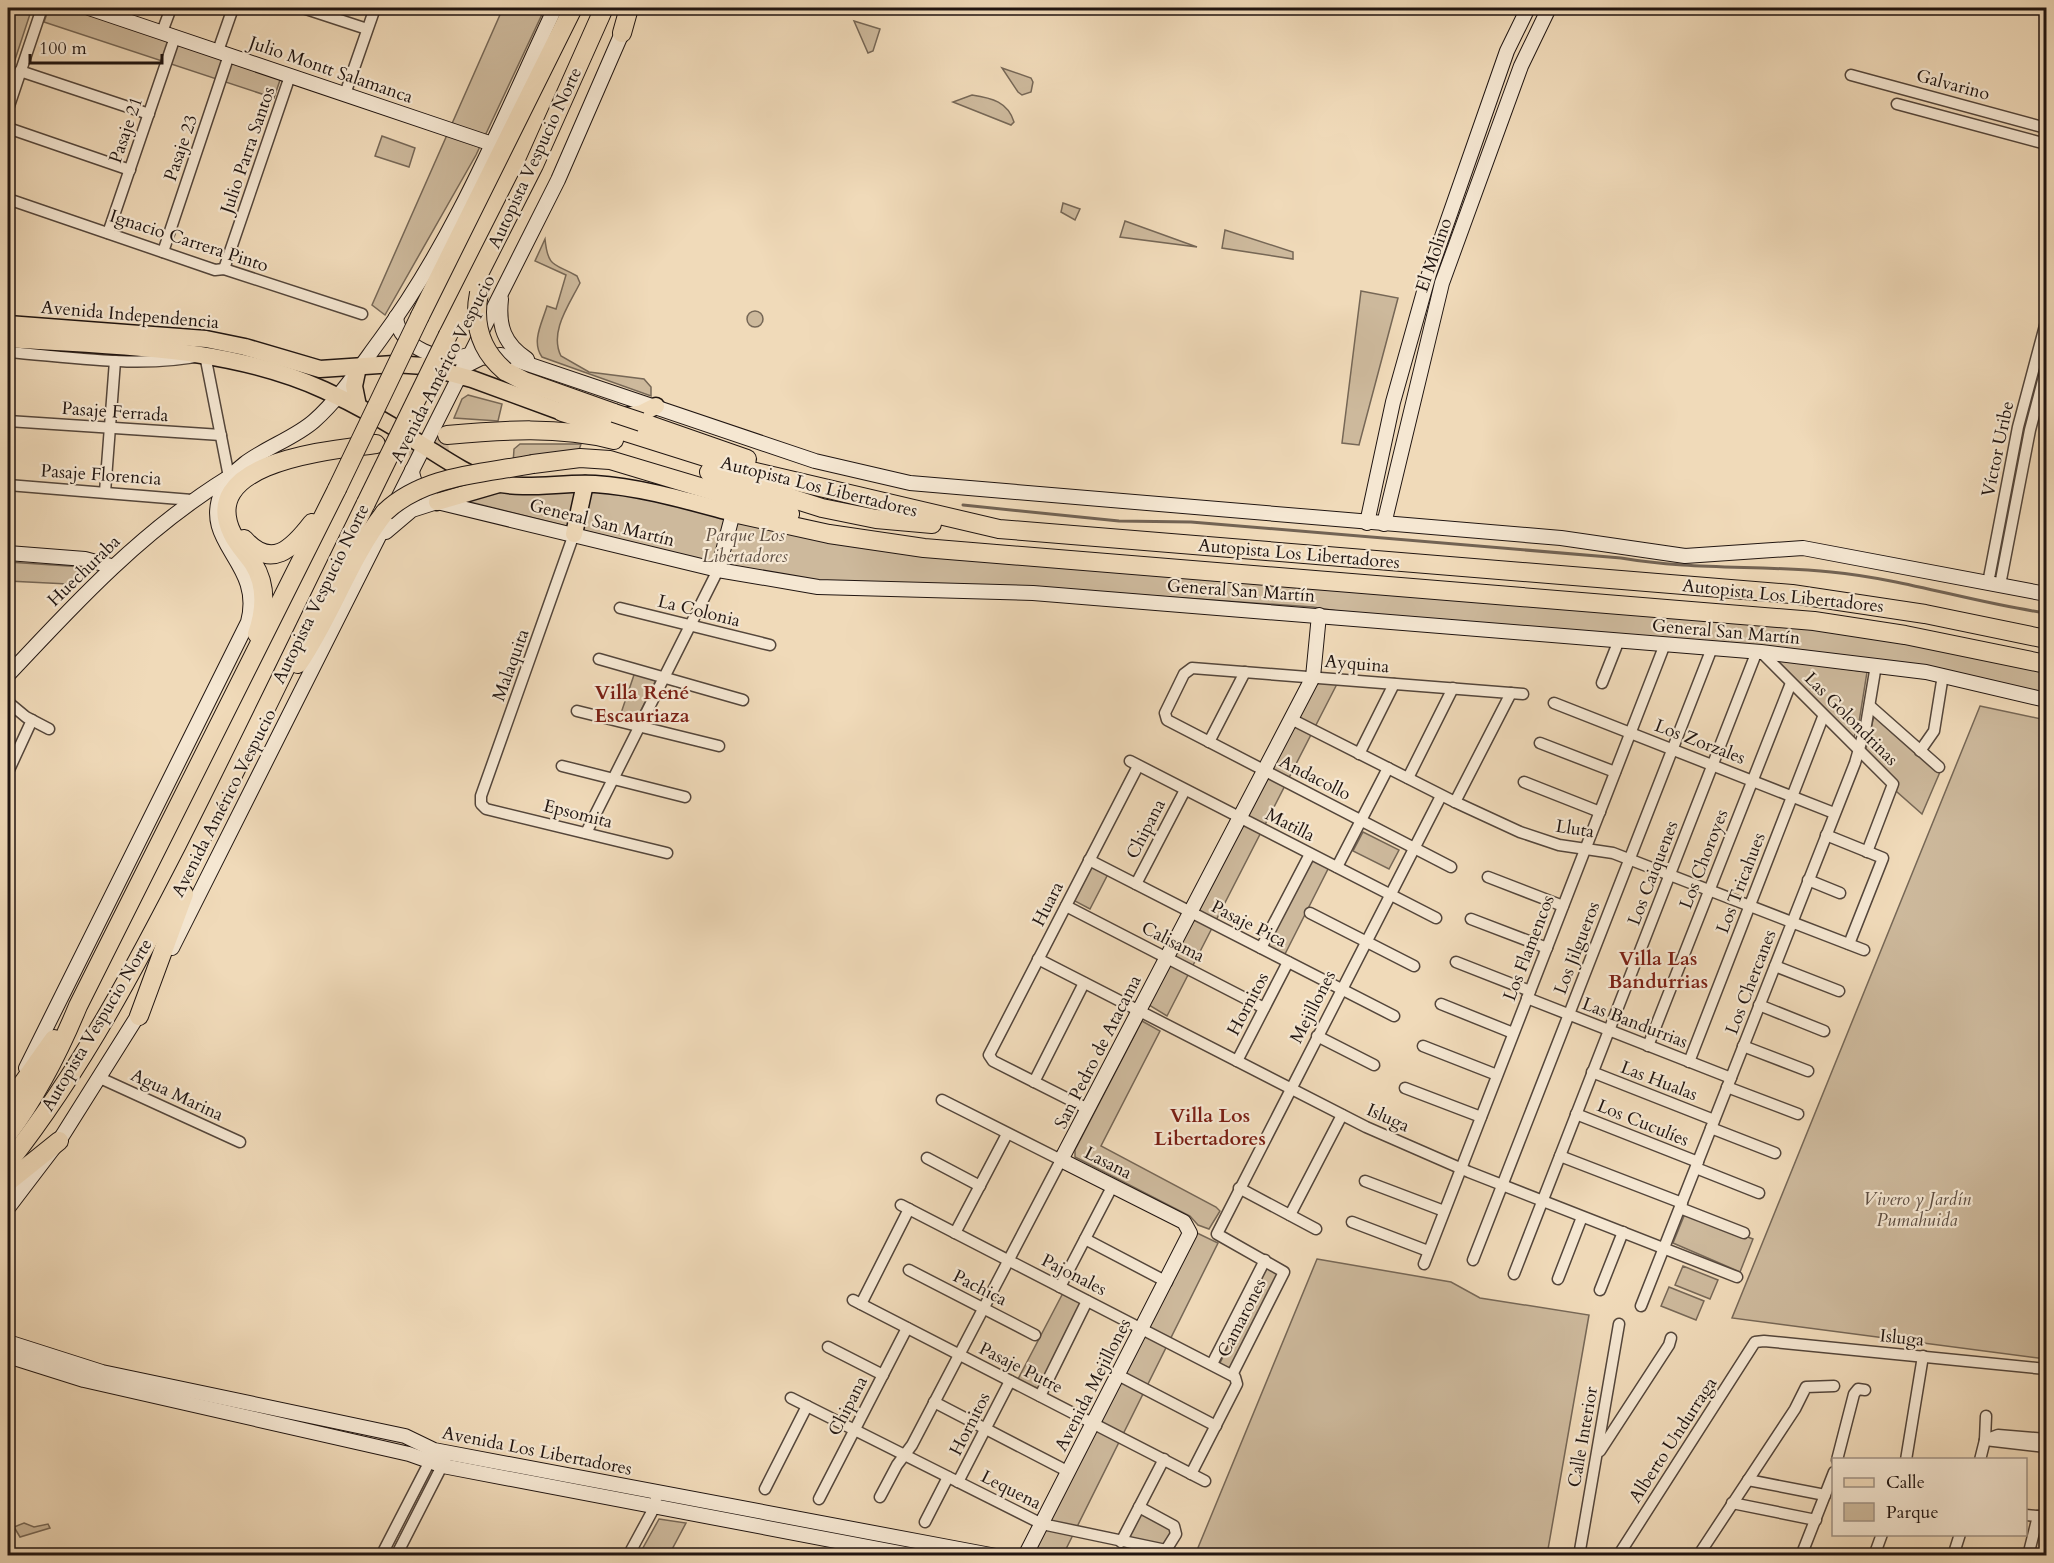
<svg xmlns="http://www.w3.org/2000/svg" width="2054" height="1563" font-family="Cardo,serif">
	<rect width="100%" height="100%" fill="#f0dab9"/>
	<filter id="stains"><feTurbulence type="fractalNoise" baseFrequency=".00333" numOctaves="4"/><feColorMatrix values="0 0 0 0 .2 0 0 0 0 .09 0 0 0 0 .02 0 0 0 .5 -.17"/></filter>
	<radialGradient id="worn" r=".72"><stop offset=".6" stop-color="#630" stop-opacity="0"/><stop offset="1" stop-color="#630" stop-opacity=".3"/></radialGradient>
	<g fill="#cdb99c" stroke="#766756" stroke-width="1.5">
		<polygon points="10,8 32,8 8,81 8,16"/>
		<polygon points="49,8 72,8 281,77 274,98 44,22"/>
		<polygon points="503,8 545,8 476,155 385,315 372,305"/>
		<polygon points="854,21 880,29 873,51 868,53"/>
		<polygon points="1002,68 1031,78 1033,82 1031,92 1022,95 1018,92"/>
		<path d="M 972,95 C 992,98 1008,102 1014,122 L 1011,125 L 953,102 Z"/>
		<polygon points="382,136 415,148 409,167 375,156"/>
		<polygon points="1063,203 1080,209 1075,220 1061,212"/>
		<polygon points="1125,221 1197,247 1120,237"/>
		<polygon points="1225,230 1293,252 1293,259 1222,248"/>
		<path d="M 545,239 C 548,269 555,263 577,276 L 580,283 C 569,305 549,332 561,356 L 589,372 L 644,379 L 651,387 L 651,396 L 542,357 C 531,342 542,323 547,306 L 556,309 L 566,275 L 535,261 Z"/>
		<polygon points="1361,291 1398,298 1359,445 1342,443"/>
		<circle cx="755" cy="319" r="8"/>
		<polygon points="468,395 502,404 498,421 454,418 462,399"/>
		<polygon points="520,444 581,444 579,450 513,464 514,449"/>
		<polygon points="500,489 606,491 911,554 1878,635 2046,670 2046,696 1643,636 1349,613 1313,607 1041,588 820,581 738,569 462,500"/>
		<polygon points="8,562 83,567 68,584 8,581"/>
		<polygon points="1773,659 1867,672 1859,722 1852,743"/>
		<polygon points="635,672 657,678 634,724 619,719"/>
		<polygon points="1318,681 1338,682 1167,1016 1149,1005"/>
		<polygon points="1980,706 2046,720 2046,1359 1732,1318"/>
		<polygon points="1874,716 1940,772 1922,814 1896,791 1894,780 1865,752"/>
		<polygon points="1363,832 1399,850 1389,869 1353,851"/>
		<polygon points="1309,857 1329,867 1284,956 1264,946"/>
		<polygon points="1091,865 1108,874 1090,909 1073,900"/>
		<polygon points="1142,1021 1160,1031 1101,1146 1216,1207 1220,1211 1209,1229 1198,1225 1190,1216 1075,1157 1075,1150"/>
		<polygon points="1690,1215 1753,1239 1740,1272 1673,1243 1684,1216"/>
		<polygon points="1195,1232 1218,1243 1063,1555 1033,1552"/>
		<polygon points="1317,1259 1451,1282 1480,1298 1589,1315 1547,1555 1195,1555"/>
		<polygon points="1267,1266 1278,1273 1231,1370 1219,1365"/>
		<polygon points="1683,1266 1718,1280 1710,1299 1675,1285"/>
		<polygon points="1669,1287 1704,1301 1696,1320 1661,1306"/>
		<polygon points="1063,1293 1081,1302 1040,1389 1017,1381"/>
		<polygon points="1140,1514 1173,1529 1165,1546 1129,1538"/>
		<polygon points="659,1519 686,1523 669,1555 639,1555"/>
		<polygon points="24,1523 34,1527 48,1524 50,1528 20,1537 14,1527"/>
	</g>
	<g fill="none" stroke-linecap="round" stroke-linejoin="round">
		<path stroke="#726354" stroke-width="3" d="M 963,505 L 1119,521 L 1191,522 L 1621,558 C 1691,570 1761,565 1831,572 C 1904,579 1974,603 2046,613"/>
		<polyline stroke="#d1bca0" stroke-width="18" stroke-dasharray="18 9" stroke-linecap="butt" points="381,450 448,442"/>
		<g stroke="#54463b" stroke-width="13">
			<g id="street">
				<polyline points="303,8 367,29"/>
				<polyline points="162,32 171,8"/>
				<polyline points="218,51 233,8"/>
				<polyline points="20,71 149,114"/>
				<polyline points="1851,75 2046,128"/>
				<polyline points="345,94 375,8"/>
				<polyline points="1897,104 2046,144"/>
				<polyline points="8,109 42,8"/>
				<polyline points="8,128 130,170"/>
				<polyline points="8,199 215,270 224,269 362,314"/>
				<polyline points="108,233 175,37"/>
				<polyline points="163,252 229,55"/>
				<polyline points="224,269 290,76"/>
				<path d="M 8,352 C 72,357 141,369 205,355 L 229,477"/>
				<polyline points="8,421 221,435"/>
				<polyline points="8,485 192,500"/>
				<polyline points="105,492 115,361"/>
				<polyline points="574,534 481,796 481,804 486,809 667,853"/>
				<polyline points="1988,583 2018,427 2046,322"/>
				<polyline points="2000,585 2030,430 2046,369"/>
				<polyline points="620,608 770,645"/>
				<polyline points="1761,652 1893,784 1867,852"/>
				<polyline points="599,659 743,700"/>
				<polyline points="1602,683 1619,640"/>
				<polyline points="8,702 26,717 49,729"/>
				<polyline points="1554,703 1834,813"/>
				<polyline points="1870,706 1939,767"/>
				<polyline points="577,711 719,746"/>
				<polyline points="1291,719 1455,802 1520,832 1559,845 1613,853 1864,950"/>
				<polyline points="1209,742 1245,672"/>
				<polyline points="1540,743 1615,772"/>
				<polyline points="1920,751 1934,731 1943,675"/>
				<polyline points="1359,754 1394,684"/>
				<polyline points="1130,761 1436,918"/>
				<polyline points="562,766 685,797"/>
				<polyline points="8,772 32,720"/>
				<polyline points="1408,778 1453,688"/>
				<polyline points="1524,782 1600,812"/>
				<polyline points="1455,802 1511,693"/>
				<polyline points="586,833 718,570"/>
				<polyline points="1826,835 1883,858 1849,944"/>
				<polyline points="1089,860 1394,1016"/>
				<polyline points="1337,867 1388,768"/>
				<polyline points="1451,867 1167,720 1165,713 1184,674 1192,668 1523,694"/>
				<polyline points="1488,877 1563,906"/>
				<polyline points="1808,880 1840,893"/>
				<polyline points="1136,884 1185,790"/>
				<polyline points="1066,906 1264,1008"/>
				<polyline points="1310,913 1414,966"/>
				<polyline points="1471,919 1547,948"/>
				<polyline points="1261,948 1310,854"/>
				<polyline points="1038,959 1366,1127 1469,1172 1737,1277"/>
				<polyline points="1456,962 1530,991"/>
				<polyline points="1775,966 1839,991"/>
				<polyline points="1527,998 1731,1078"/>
				<polyline points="1441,1004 1513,1033"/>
				<polyline points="1759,1005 1824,1031"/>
				<polyline points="1317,1036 1374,1065"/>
				<polyline points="1423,1046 1497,1075"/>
				<polyline points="1648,1046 1791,683"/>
				<polyline points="1743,1046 1808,1071"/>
				<polyline points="1237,1061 1288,962"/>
				<polyline points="1689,1062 1823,717"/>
				<polyline points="1592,1072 1714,1120"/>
				<polyline points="100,1078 240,1142"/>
				<polyline points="1034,1082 1084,983"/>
				<polyline points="1727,1087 1798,1114"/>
				<polyline points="1405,1088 1481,1117"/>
				<polyline points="1088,1109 993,1061 989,1055 1138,766"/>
				<polyline points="1576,1114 1698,1162"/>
				<polyline points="1711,1128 1775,1153"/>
				<polyline points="1560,1156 1682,1203"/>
				<polyline points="927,1158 980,1186"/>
				<polyline points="1696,1168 1759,1193"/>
				<polyline points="1365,1181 1444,1211"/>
				<polyline points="1239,1188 1316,1229"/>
				<polyline points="901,1205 1235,1377 1237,1384 1191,1474"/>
				<polyline points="1680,1208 1744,1233"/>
				<polyline points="1290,1215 1342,1115"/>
				<polyline points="1352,1222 1428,1251"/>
				<polyline points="955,1233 1007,1134"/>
				<polyline points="1085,1239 1167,1282"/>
				<polyline points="1473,1260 1712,648"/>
				<polyline points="1424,1264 1665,644"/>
				<polyline points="909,1270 1035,1335"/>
				<polyline points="1514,1274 1757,651"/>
				<polyline points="1558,1279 1582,1217"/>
				<polyline points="1060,1287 1113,1185"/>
				<polyline points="1600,1290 1623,1232"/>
				<polyline points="853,1300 1205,1481"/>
				<polyline points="861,1304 909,1209"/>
				<polyline points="1641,1306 1855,763 1866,725 1876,665"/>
				<polyline points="828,1347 883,1375"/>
				<polyline points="1212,1364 1265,1260"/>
				<polyline points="1118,1375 1216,1426"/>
				<polyline points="1232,1375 1284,1272 1217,1234 1441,796"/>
				<polyline points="1040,1396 1087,1301"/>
				<polyline points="791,1398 1042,1524 1166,1550 1176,1534 1174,1526 1139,1507"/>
				<polyline points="934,1402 1069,1472"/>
				<polyline points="1985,1440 1998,1435 2046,1439"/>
				<polyline points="1985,1440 2046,1447"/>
				<polyline points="1600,1451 1669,1345 1671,1338"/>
				<polyline points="1837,1460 1854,1394 1858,1389 1865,1390"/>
				<polyline points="1906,1460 1923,1356"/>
				<polyline points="1980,1460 1985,1440 1986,1416"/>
				<polyline points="1748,1480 1825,1495"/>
				<polyline points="958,1482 1010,1381"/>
				<polyline points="765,1489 807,1406"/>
				<polyline points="880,1497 897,1465 912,1445 1061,1160 942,1100"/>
				<polyline points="819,1499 907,1328"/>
				<polyline points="1732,1503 1816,1520"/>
				<polyline points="2026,1515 2046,1517"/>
				<polyline points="925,1522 948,1477"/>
				<polyline points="1121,1542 1164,1459"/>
				<polyline points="381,1556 432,1457"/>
				<polyline points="396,1556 445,1460"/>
				<polyline points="628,1556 654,1508 657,1494"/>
				<polyline points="1579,1556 1619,1324"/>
				<polyline points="1618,1556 1755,1342 1764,1341 2046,1369"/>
				<polyline points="1698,1556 1795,1409 1806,1387 1834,1386"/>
				<polyline points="1801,1556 1834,1472"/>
				<polyline points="1874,1556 1882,1534"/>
				<polyline points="1953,1556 1960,1534"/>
				<polyline points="2028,1556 2038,1516"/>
			</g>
		</g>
		<g stroke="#201511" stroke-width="16">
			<g id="secondary">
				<polyline points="89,8 492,144"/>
				<path d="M 501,299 C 498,326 504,344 527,359"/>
				<path d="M 396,317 C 399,348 442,364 469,355"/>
				<polyline points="463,367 481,358 501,355 815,461 910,483 1561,538 1685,556 1803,548 2046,594"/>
				<path d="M 412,470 C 413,487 424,493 437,502 L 718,570 L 818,587 L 1033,593 L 1761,652 L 1926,672 L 2046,700"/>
				<polyline points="1367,523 1393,402 1429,274 1507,51 1528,8"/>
				<polyline points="1384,524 1442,283 1521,66 1549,8"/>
				<polyline points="386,532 412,510 437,502"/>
				<polyline points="8,553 85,559 111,566"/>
				<polyline points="718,570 733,513"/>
				<path d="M 8,675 C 76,602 143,530 229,477"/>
				<polyline points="172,948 558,180 625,26"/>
				<path d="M 26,1068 L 248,622 C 264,562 199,544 222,491 C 237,455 287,445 314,421 C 339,399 360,367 380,340 C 455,239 502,121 555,8"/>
				<polyline points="8,1208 59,1141 142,1009"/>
				<polyline points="8,1342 102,1372 405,1436 434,1450 996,1556"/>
				<polyline points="8,1356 84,1380 409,1454 443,1466 915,1556"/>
				<polyline points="1025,1556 1190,1233 1184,1222 1061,1160 1313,677 1319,615"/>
			</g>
		</g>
		<g stroke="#201511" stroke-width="19">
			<g id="primary">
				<polyline points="8,324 206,339 245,347 320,369 394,364 424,366 472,379 562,412 574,414"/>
				<path d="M 8,339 C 114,347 225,345 324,390 C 357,405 389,423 419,443 C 442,457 465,474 491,482 C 525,491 560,482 595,484 C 641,487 688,501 733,513"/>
				<polyline points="358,406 354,386 358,367"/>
				<polyline points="620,417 642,413 656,406"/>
				<polyline points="437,502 499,484"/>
				<polyline points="574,534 585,484"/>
			</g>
		</g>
		<g stroke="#201511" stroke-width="20">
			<g id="highway">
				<polyline points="622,33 629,8"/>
				<polyline points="420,316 573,8"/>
				<polyline points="448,335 534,165 604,8"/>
				<polyline points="505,371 524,381 614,413"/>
				<polyline points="562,412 743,469 999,529 1792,594 1925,614 2046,639"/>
				<polyline points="641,422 747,459"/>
				<path d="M 447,435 C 504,430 558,426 614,440"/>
				<polyline points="533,464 580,458 610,460 790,514"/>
				<polyline points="709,472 822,508 876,519 932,524"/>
				<polyline points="733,513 829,534 924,548 1814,621 1905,635 2046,664"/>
				<path d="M 244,539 C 271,570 292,549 312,523"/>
				<path d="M 257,634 C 265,611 267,585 253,563 C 246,553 237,544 232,533 C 197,460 336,450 376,444"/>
				<path d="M 298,664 C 331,616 349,558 385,512"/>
				<polyline points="139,1016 184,894"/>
				<polyline points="8,1104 54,1039"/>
				<path d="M 8,1134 C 37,1095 59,1052 78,1006 L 337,489"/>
				<path d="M 8,1163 C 83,1068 139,960 194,853 C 253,737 309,619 366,503"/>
				<polyline points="8,1182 59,1141"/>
			</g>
		</g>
		<use href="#street" stroke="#f5e7d2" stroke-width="10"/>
		<use href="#secondary" stroke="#f5e7d2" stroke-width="14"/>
		<use href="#primary" stroke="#f0dab9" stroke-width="16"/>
		<use href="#highway" stroke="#f0dab9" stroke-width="18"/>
		<g stroke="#201511" stroke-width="20" stroke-linecap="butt">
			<g id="highway-bridge">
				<path d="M 479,293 C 473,323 480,350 505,371"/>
				<polyline points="614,413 641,422"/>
				<polyline points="337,489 420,316"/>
				<polyline points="366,503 448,335"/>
				<path d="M 385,512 C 424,475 482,474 533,464"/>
			</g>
		</g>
		<use href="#highway-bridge" stroke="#f0dab9" stroke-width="18"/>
	</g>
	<g text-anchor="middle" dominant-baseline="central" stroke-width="4.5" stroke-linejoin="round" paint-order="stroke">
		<g font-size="18" fill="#201511" stroke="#f5e7d2">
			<text transform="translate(331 70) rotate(19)">Julio Montt Salamanca</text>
			<text transform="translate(1953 85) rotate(15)">Galvarino</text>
			<text transform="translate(126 130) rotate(-71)">Pasaje 21</text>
			<text transform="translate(181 148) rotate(-71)">Pasaje 23</text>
			<text transform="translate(248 150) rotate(-71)">Julio Parra Santos</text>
			<text transform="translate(535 158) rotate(-65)">Autopista Vespucio Norte</text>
			<text transform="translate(189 241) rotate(18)">Ignacio Carrera Pinto</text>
			<text transform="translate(1434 255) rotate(-71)">El Molino</text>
			<text transform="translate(130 315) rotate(5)">Avenida Independencia</text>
			<text transform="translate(443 369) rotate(-63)">Avenida Américo Vespucio</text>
			<text transform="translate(115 412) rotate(4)">Pasaje Ferrada</text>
			<text transform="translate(1998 449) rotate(-78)">Víctor Uribe</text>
			<text transform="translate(101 475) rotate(4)">Pasaje Florencia</text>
			<text transform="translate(819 487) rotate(14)">Autopista Los Libertadores</text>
			<text transform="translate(602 523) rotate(14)">General San Martín</text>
			<text transform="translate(1299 554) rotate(5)">Autopista Los Libertadores</text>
			<text transform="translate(84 571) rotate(-44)">Huechuraba</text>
			<text transform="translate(1241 591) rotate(4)">General San Martín</text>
			<text transform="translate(321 594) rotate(-64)">Autopista Vespucio Norte</text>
			<text transform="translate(1783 596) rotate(6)">Autopista Los Libertadores</text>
			<text transform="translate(699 611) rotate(14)">La Colonia</text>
			<text transform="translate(1726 632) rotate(5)">General San Martín</text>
			<text transform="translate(1357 664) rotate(5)">Ayquina</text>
			<text transform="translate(511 665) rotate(-70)">Malaquita</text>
			<text transform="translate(1851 719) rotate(45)">Las Golondrinas</text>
			<text transform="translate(1700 742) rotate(21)">Los Zorzales</text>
			<text transform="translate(1315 778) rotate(27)">Andacollo</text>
			<text transform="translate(224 803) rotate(-63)">Avenida Américo Vespucio</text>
			<text transform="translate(578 814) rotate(14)">Epsomita</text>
			<text transform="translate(1290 825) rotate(27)">Matilla</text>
			<text transform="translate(1146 829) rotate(-63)">Chipana</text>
			<text transform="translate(1575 829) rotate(9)">Lluta</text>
			<text transform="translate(1704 859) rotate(-69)">Los Choroyes</text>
			<text transform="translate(1653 873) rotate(-69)">Los Caiquenes</text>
			<text transform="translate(1741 883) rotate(-69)">Los Tricahues</text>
			<text transform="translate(1048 904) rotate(-63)">Huara</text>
			<text transform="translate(1249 924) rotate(27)">Pasaje Pica</text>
			<text transform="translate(1173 942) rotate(27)">Calisama</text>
			<text transform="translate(1529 948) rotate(-69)">Los Flamencos</text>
			<text transform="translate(1577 948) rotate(-69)">Los Jilgueros</text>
			<text transform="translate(1751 982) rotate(-69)">Los Chercanes</text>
			<text transform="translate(1248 1004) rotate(-62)">Hornitos</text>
			<text transform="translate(1313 1007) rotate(-63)">Mejillones</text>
			<text transform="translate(1635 1023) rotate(21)">Las Bandurrias</text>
			<text transform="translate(97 1025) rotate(-59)">Autopista Vespucio Norte</text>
			<text transform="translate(1098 1052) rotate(-63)">San Pedro de Atacama</text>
			<text transform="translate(1659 1081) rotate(21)">Las Hualas</text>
			<text transform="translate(177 1095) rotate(25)">Agua Marina</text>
			<text transform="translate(1388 1118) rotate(24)">Isluga</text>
			<text transform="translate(1643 1123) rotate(22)">Los Cuculíes</text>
			<text transform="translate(1108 1163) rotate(27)">Lasana</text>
			<text transform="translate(1074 1275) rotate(27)">Pajonales</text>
			<text transform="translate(980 1288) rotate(27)">Pachica</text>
			<text transform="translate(1242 1318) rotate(-63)">Camarones</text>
			<text transform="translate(1902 1338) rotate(6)">Isluga</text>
			<text transform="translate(1021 1368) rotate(27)">Pasaje Putre</text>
			<text transform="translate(1093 1385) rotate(-63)">Avenida Mejillones</text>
			<text transform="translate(848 1406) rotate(-63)">Chipana</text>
			<text transform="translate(970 1424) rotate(-63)">Hornitos</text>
			<text transform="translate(1583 1437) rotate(-80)">Calle Interior</text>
			<text transform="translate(1673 1440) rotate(-57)">Alberto Undurraga</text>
			<text transform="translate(537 1451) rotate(11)">Avenida Los Libertadores</text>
			<text transform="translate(1011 1490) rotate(27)">Lequena</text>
		</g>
		<g font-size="18" font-style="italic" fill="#5d4e42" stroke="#f5e7d2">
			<text x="745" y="535">Parque Los<tspan x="745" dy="21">Libertadores</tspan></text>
			<text x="1917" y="1199">Vivero y Jardín<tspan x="1917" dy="21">Pumahuida</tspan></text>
		</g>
		<g font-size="20" font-weight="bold" fill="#7a1f14" stroke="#f5e7d2">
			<text x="642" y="692">Villa René<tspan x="642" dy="23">Escauriaza</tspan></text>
			<text x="1658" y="958">Villa Las<tspan x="1658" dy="23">Bandurrias</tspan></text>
			<text x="1210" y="1115">Villa Los<tspan x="1210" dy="23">Libertadores</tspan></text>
		</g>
	</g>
	<rect width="2054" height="1563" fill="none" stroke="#f0dab9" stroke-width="30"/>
	<rect x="9" y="9" width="2036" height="1545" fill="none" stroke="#201511" stroke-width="3"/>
	<rect x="15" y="15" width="2024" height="1533" fill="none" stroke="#201511" stroke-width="1.5"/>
	<rect x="1832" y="1458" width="195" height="78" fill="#f5e7d2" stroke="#a09385" stroke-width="1.5"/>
	<rect x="1844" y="1478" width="30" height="9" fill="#f0dab9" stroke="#a09385" stroke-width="1.5"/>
	<text x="1886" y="1488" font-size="18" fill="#201511">Calle</text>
	<rect x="1844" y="1503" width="30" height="18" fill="#cdb99c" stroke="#a09385" stroke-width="1.5"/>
	<text x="1886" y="1518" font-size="18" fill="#201511">Parque</text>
	<path d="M30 54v9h132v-9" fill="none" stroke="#201511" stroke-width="3"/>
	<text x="39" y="54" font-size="18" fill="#201511" stroke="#f5e7d2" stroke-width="4.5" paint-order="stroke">100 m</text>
	<rect width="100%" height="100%" filter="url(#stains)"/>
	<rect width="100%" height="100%" fill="url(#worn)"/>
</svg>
